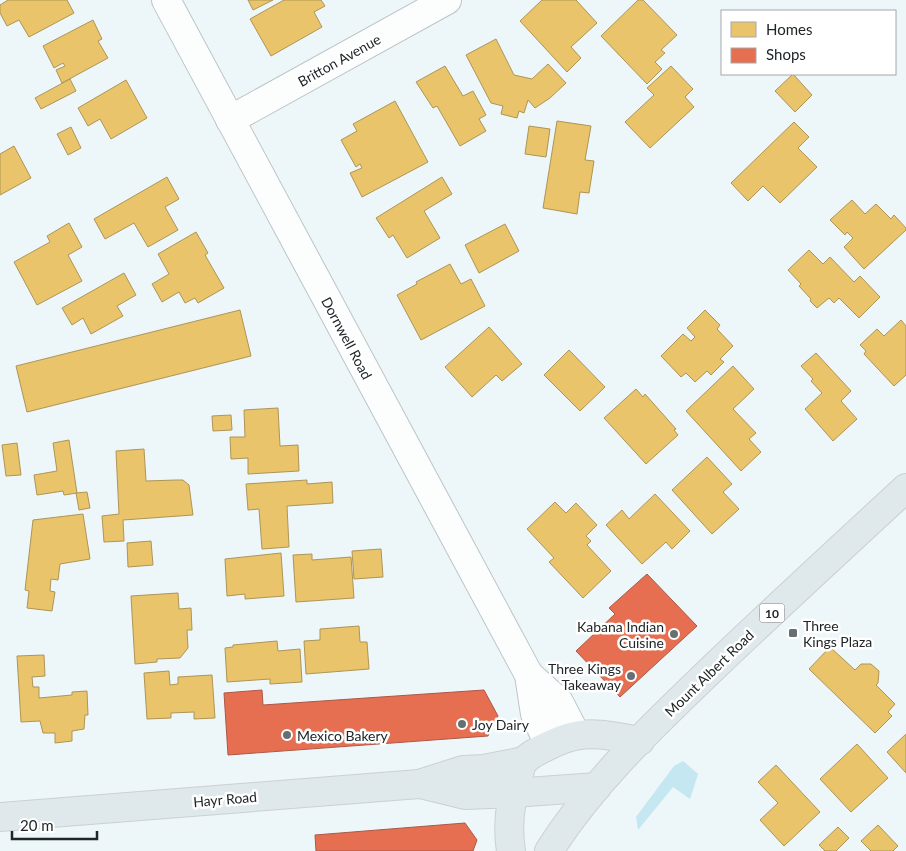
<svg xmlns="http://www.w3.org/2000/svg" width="906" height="851" font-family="Lato,sans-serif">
	<rect width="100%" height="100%" fill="#edf6f9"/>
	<polygon fill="#c4e7f1" points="683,761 698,774 690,799 673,787 638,830 636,817 674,766"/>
	<g fill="#e9c46a" stroke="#ad9556">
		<polygon points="8,0 67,0 74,13 29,37 19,20 7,26 0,13 0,5"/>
		<polygon points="248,0 273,0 253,10"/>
		<polygon points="284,0 321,0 325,6 314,12 322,27 271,56 250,19"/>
		<polygon points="542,0 576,0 597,23 571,47 581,58 567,72 520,21"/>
		<polygon points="638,0 643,0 677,35 661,50 665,53 655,62 662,69 647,84 601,36"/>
		<polygon points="93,20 102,39 98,41 108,58 62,83 56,70 65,66 63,63 54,68 43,46"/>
		<polygon points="496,39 514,75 532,79 548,64 566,83 550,98 535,108 528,100 524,113 519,111 517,118 501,114 503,106 491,103 466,55"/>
		<polygon points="445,66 463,96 473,91 486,115 479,119 486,131 460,146 437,106 433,108 416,82"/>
		<polygon points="671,66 693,89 685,97 694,107 650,148 625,122 654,95 647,88"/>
		<polygon points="793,74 812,95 795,112 775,91"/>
		<polygon points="70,79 76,91 41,109 35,98"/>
		<polygon points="126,80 147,118 111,139 100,119 88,126 78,108"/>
		<polygon points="395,101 428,162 362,197 350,173 362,168 360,164 356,167 341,140 357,131 353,124"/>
		<polygon points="557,121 591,126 585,160 594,161 589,193 580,192 577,214 543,208"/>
		<polygon points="794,122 809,137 798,148 817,167 780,203 763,186 748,201 731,183"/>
		<polygon points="529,126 550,129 546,157 525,154"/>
		<polygon points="71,127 81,148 68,155 57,134"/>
		<polygon points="14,146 31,178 0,195 0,154"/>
		<polygon points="167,177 179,199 165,207 178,230 148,247 134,223 105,239 94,219"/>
		<polygon points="442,177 452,194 424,211 440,238 407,258 393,235 389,238 376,218"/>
		<polygon points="852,200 865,214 876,204 891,219 894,215 906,228 906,230 864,269 844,247 853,238 847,232 845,235 830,220"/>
		<polygon points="69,223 82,247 68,255 82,281 37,305 14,262 50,242 47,236"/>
		<polygon points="505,224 519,251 479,273 465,245"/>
		<polygon points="196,232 208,253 205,255 224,288 198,303 195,298 185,303 179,292 162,302 152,284 169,274 158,254"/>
		<polygon points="809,250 823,264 830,257 854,282 860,276 880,297 859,318 839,298 834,303 829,298 817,308 810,301 811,299 799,286 801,284 788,270"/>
		<polygon points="450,264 461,284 471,279 485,306 421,340 397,295 417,284 416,282"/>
		<polygon points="124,273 136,295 117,306 123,316 91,334 83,318 72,325 62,308"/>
		<polygon points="240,310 251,356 27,412 16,366"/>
		<polygon points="705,310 720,325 717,329 733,346 720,359 724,362 711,375 707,371 695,382 686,373 681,377 661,356 683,334 691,341 695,337 687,328"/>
		<polygon points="901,320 906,326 906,375 894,386 864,354 866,351 860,345 877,329 884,336"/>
		<polygon points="489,327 522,364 502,381 496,375 472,397 445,367"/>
		<polygon points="569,350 605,387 580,411 544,375"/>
		<polygon points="816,353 851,391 841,401 857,419 833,441 805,409 822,393 811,381 813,379 801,366"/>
		<polygon points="733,366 754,389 733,409 756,433 749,439 761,452 741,471 686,411"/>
		<polygon points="636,389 643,397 645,394 676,429 674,430 678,435 646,464 604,418"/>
		<polygon points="278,408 280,446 298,445 299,471 248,474 248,458 231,459 230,437 245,437 244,410"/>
		<polygon points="231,415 232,430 213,431 212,416"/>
		<polygon points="69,440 77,493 64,495 63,491 37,495 34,475 57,471 53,443"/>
		<polygon points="17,443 21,475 6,476 2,445"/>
		<polygon points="144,449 146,481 176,480 183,480 189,485 193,515 123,520 124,541 104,542 102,516 119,514 116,451"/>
		<polygon points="707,457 732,484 723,492 739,509 712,534 672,490"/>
		<polygon points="307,480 307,484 332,482 333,503 287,506 289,547 262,549 259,509 248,510 246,484"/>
		<polygon points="87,492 90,508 79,510 76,493"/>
		<polygon points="655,494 690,531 672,549 666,542 642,564 606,525 622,510 629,519"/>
		<polygon points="555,502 566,513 576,503 597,525 586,536 591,541 587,545 611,571 583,598 549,562 554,558 527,529"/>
		<polygon points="83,514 90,559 60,564 58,580 51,579 50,591 55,592 52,611 27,608 29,591 25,590 33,520"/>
		<polygon points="151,541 153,565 128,567 127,543"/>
		<polygon points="381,549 383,577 354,579 352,551"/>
		<polygon points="281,553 284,596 245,599 245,594 227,596 225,559"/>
		<polygon points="312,554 312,560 351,557 354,598 296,602 293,555"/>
		<polygon points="178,593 179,609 191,608 192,630 187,630 188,648 180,658 157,659 157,662 135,664 131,596"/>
		<polygon points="359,626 360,642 367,642 369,669 306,674 304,641 320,640 320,629"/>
		<polygon points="277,641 278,651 300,649 302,682 270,684 270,679 227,682 225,648 233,647 233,645"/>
		<polygon points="830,647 855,670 861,664 871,664 879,671 878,683 876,685 895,704 888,712 892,716 875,733 809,669"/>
		<polygon points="44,655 45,676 32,677 33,687 39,687 39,698 72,695 72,692 87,691 88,715 85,715 84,729 72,731 72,741 55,743 55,733 43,733 40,721 21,722 17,656"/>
		<polygon points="169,671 170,685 178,684 178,677 212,675 215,718 194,719 194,712 171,713 171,718 147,719 144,673"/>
		<polygon points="906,734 906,773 887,752"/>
		<polygon points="857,744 888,778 851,812 820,779"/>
		<polygon points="776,765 820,812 784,846 760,820 778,803 758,782"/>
		<polygon points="878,825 898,846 893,851 871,851 861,841"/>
		<polygon points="838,827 849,838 836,851 825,851 819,845"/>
	</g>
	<g fill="#e76f51" stroke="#ab5945">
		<polygon points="647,574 697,626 620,697 576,651 615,614 609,608"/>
		<polygon points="262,690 263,705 484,690 498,716 488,736 228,755 224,693"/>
		<polygon points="465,823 477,840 473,851 316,851 315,835"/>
	</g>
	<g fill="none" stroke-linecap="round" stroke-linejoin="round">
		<g stroke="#bdc4c6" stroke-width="30">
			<g id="minor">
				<polyline points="166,0 529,675 535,714 549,745"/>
				<polyline points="230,120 447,0"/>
				<polyline points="529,675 559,702 576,735"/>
			</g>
		</g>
		<g stroke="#ccd0d2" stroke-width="30">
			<g id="major">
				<polyline points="420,784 465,795 513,793 597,787"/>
				<polyline points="0,817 419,784 463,770 484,769 524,761"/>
				<path d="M 511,851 C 507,826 510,800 519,775 C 520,771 521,764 524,761 C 532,752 563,738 575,736 C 596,731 620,738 640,741"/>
				<path d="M 549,851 C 593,781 656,723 715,666 C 778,606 842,547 906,488"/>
			</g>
		</g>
		<use href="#minor" stroke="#fcfefe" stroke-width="28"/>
		<use href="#major" stroke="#dfe8eb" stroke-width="28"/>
	</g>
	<g fill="#686f71" stroke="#fff" stroke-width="2">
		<rect x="788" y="628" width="10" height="10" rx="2.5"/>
		<circle cx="674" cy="634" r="5"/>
		<circle cx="631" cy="676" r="5"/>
		<circle cx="462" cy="724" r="5"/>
		<circle cx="287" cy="735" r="5"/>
	</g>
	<g text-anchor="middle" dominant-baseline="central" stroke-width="5" stroke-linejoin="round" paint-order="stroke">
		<rect fill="#fff" stroke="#636768" stroke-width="1" x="759.5" y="603.5" width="25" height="19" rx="4"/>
		<g font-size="12" font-weight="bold" fill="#202628">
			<text x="772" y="613">10</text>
		</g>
		<g font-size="14" fill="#202628" stroke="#fff">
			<text transform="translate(339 60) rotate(-29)">Britton Avenue</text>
			<text transform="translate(347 338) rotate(62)">Dornwell Road</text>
			<text transform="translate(709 673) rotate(-44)">Mount Albert Road</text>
			<text transform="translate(225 799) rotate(-5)">Hayr Road</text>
		</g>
		<g font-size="14" fill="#202628" stroke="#fff" text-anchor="start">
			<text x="803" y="625">Three<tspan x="803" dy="16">Kings Plaza</tspan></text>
			<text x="664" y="626" text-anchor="end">Kabana Indian<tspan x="664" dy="16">Cuisine</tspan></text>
			<text x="621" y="668" text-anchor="end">Three Kings<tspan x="621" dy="16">Takeaway</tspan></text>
			<text x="472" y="724">Joy Dairy</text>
			<text x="297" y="735">Mexico Bakery</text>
		</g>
	</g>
	<rect x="721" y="10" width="175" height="65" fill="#ffffff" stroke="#a6a8a9"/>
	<rect x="731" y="22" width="25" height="15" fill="#e9c46a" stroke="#a6a8a9"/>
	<text x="766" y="35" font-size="15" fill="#202628">Homes</text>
	<rect x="731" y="48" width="25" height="15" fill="#e76f51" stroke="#a6a8a9"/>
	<text x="766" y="60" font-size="15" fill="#202628">Shops</text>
	<path d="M12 831v8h85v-8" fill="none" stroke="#202628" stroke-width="2.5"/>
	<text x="20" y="831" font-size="15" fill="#202628" stroke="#ffffff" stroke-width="4" paint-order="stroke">20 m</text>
</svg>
